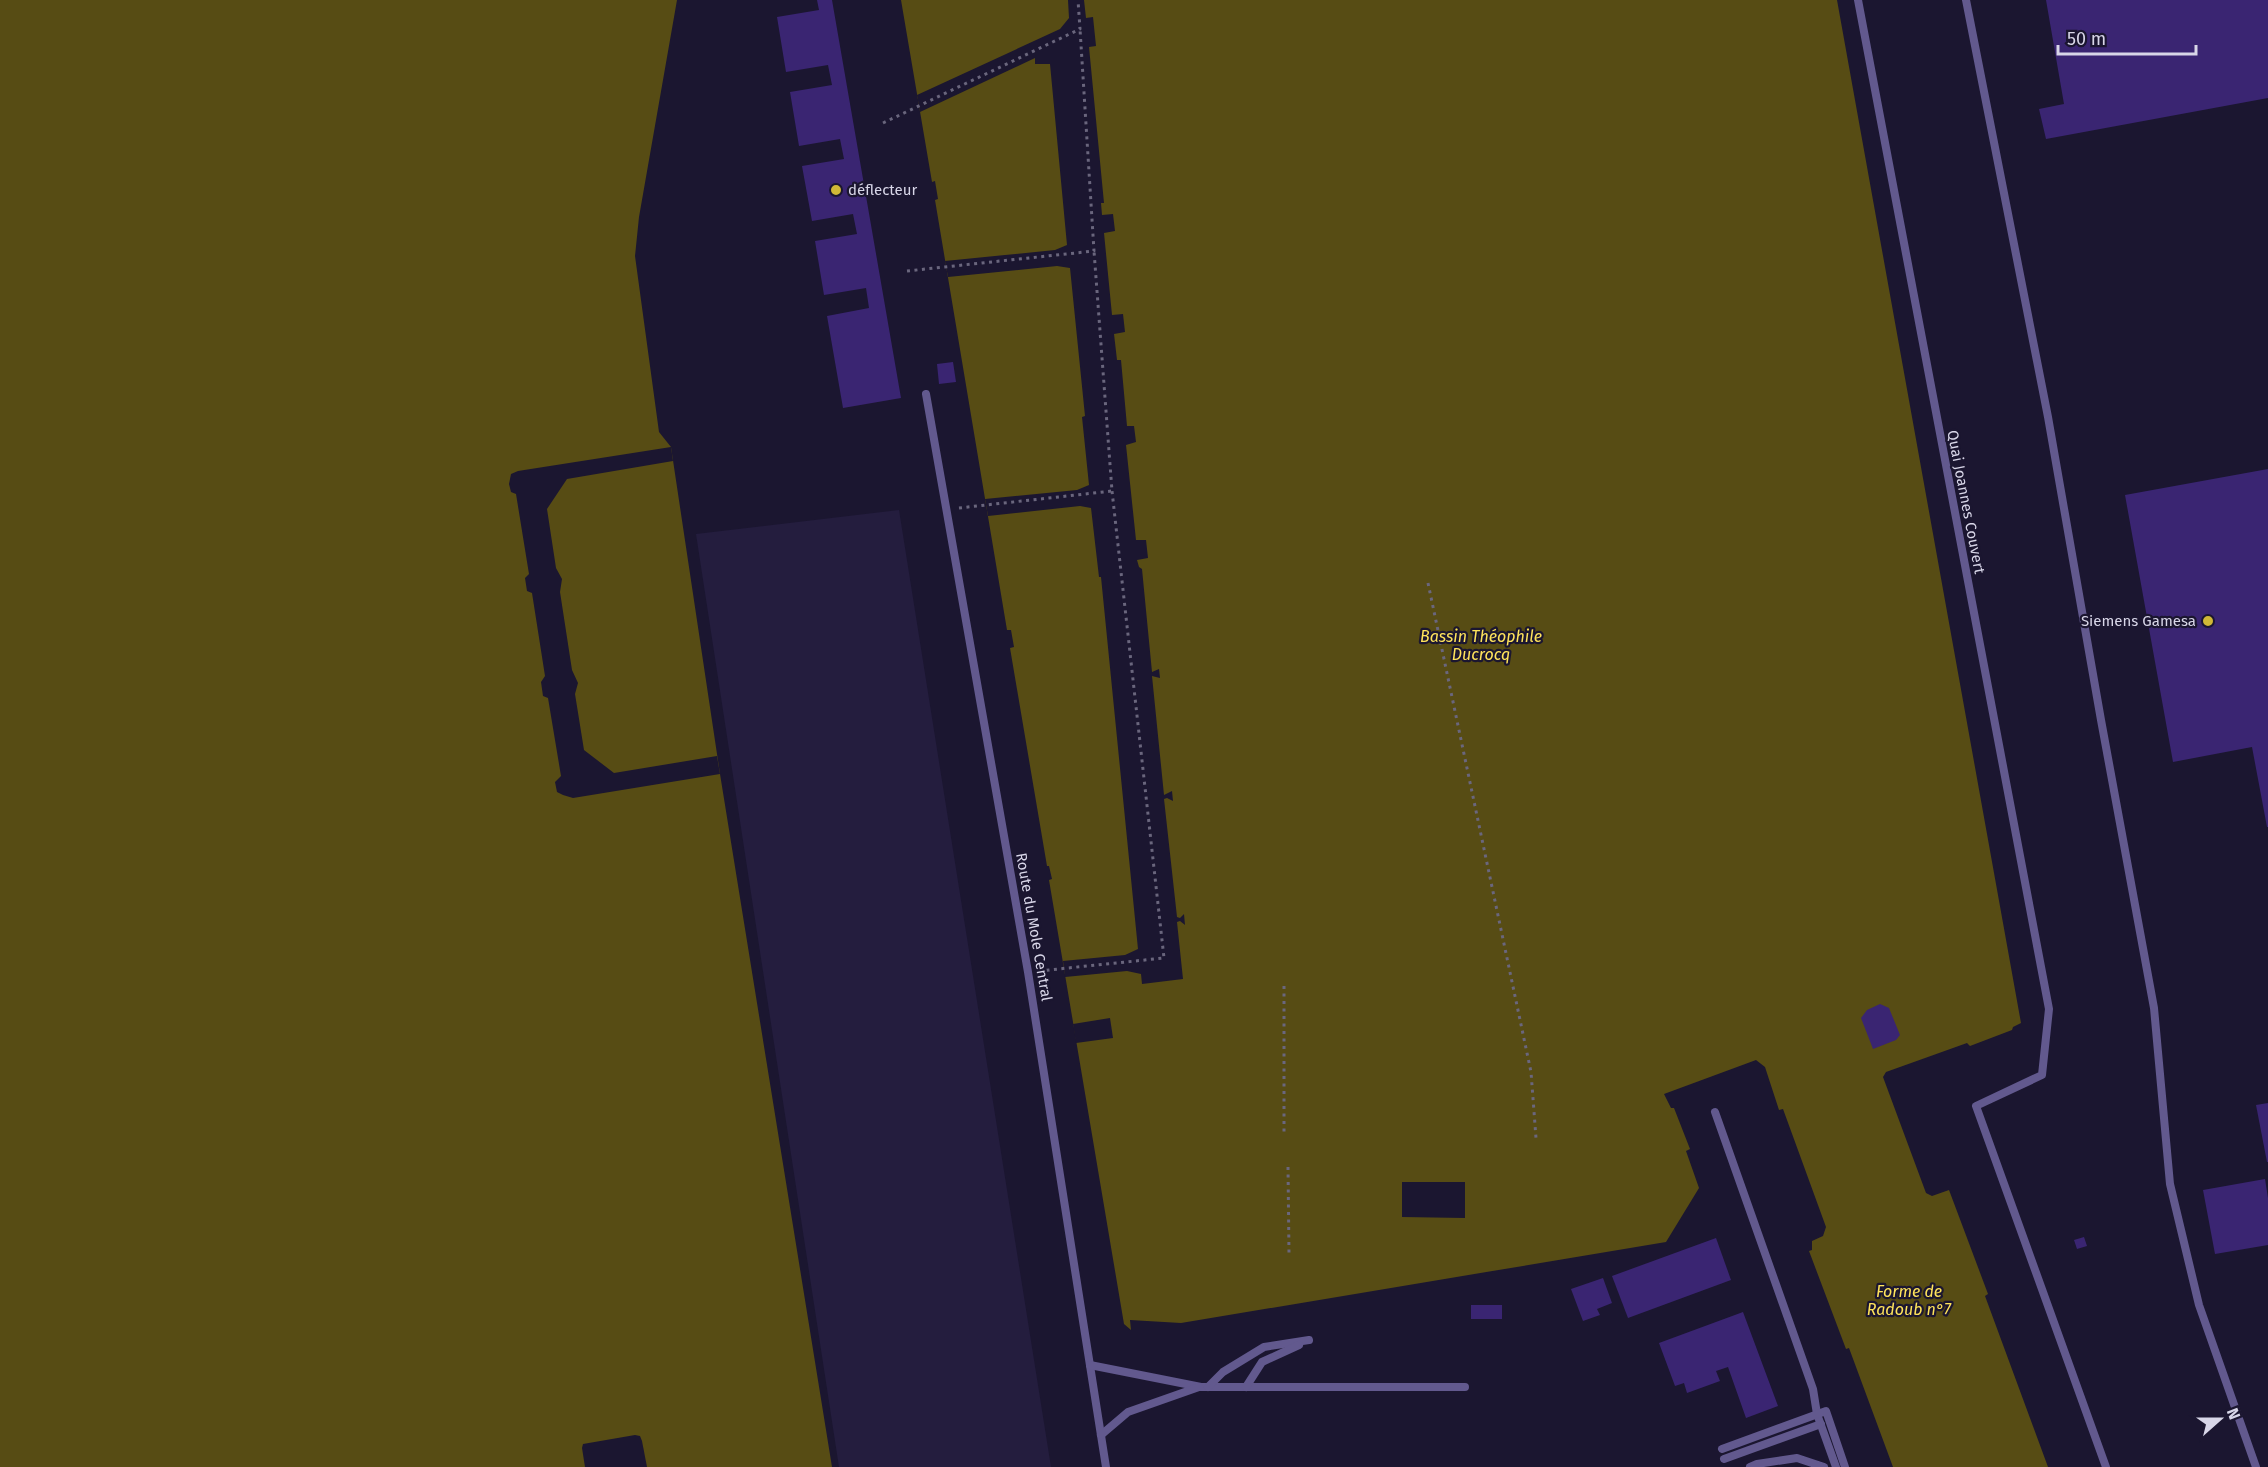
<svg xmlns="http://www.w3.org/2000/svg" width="2268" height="1467" font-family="'Fira Sans',sans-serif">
	<rect width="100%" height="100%" fill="#1b1630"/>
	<polygon fill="#241d3e" points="899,510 1051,1467 839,1467 696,534"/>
	<g fill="#574c14">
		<polygon points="0,0 677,0 639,217 635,256 659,432 671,447 720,774 832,1467 0,1467"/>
		<polygon points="901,0 1837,0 2021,1023 2013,1027 2012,1030 1970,1046 1967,1043 1886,1072 1883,1077 1926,1193 1932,1196 1949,1190 1988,1294 1985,1296 2048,1467 1893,1467 1849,1348 1846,1349 1809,1251 1812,1250 1812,1241 1823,1236 1826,1227 1783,1109 1779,1110 1765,1067 1756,1060 1664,1094 1671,1108 1674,1108 1690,1149 1686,1151 1699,1188 1666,1242 1181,1323 1130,1320 1131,1330 1124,1324 1049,880 1052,879 1049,866 1047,866 1010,648 1014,647 1011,630 1007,630 935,200 938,199 935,181 932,182"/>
	</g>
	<g fill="#1b1630">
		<polygon points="1068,0 1084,0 1086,18 1093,17 1096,46 1089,47 1104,203 1101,203 1102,215 1113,214 1115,231 1104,233 1112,315 1123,314 1125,332 1114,334 1117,360 1121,360 1127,426 1134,426 1136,442 1126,445 1136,540 1146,540 1148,558 1137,560 1139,567 1142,569 1152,672 1159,669 1160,678 1152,676 1164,795 1172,791 1173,801 1167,798 1164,799 1177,917 1180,918 1184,914 1185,925 1180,921 1177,922 1183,979 1142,984 1141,974 1127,971 1065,977 1063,961 1125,955 1138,949 1101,577 1099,577 1091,508 1080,506 988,516 985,499 1077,490 1089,485 1082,417 1085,416 1070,268 1057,266 948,277 945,261 1055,250 1067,245 1050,64 1035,64 1035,58 920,112 917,95 1060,29 1069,18"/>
		<polygon points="671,447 673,461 567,479 547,509 556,568 562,579 560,592 572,670 578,683 575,694 584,750 614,773 717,756 720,774 573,798 563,795 557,792 555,782 561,776 548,698 543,696 541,682 545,676 532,593 527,591 525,578 529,574 516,494 511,492 509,484 511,474 518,471"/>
		<polygon points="1110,1018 1113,1038 1076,1043 1073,1024"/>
		<polygon points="1402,1182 1465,1182 1465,1218 1402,1217"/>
		<polygon points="635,1435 640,1436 642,1441 647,1467 585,1467 582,1448 583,1444"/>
	</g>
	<g fill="#3a2572">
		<polygon points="817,0 832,0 901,398 843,408 827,316 869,308 866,288 824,295 815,241 857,234 853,214 812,221 802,166 844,159 840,139 799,146 790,92 832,85 828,65 786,72 777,17 819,10"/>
		<polygon points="2046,0 2268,0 2268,98 2046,139 2039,109 2064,104"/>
		<polygon points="953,362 956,382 939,384 937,364"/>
		<polygon points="2268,469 2268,827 2267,827 2252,747 2173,762 2125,495"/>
		<polygon points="1880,1004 1889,1008 1900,1035 1896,1040 1873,1049 1861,1018 1867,1010"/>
		<polygon points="2268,1103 2268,1162 2267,1162 2256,1105"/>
		<polygon points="2265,1179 2268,1198 2268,1245 2215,1254 2203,1190"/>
		<polygon points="2084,1237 2087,1246 2077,1249 2074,1240"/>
		<polygon points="1716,1238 1731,1280 1628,1318 1612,1276"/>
		<polygon points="1603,1278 1612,1303 1597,1309 1600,1315 1583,1321 1571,1289"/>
		<rect x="1471" y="1305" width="31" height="14"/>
		<polygon points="1743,1312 1778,1406 1746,1418 1728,1367 1716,1371 1720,1381 1687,1393 1684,1383 1675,1386 1659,1343"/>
	</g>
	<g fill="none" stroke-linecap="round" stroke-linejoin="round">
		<g stroke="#6a667d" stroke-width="3" stroke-dasharray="3 4.5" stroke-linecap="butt">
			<polyline points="883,123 1080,29 1078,0"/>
			<polyline points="907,271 1094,251 1080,29"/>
			<polyline points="959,508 1112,491 1094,251"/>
			<polyline points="1428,583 1531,1072 1536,1138"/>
			<polyline points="1039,971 1164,958 1112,491"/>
			<polyline points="1284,986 1284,1134"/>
			<polyline points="1288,1167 1289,1254"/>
		</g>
		<g stroke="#62598e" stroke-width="8">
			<polyline points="1858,0 2049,1009 2042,1075 1976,1106 2106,1467"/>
			<polyline points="1966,0 2048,417 2101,720 2154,1008 2170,1184 2199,1305 2256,1467"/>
			<polyline points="926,394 1028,972 1106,1467"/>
			<polyline points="1715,1112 1813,1389 1817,1414 1836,1467"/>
			<polyline points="1090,1365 1201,1387 1465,1387"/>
			<polyline points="1208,1387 1223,1372 1264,1347 1309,1340"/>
			<polyline points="1246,1387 1262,1362 1299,1345"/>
			<polyline points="1101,1435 1128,1412 1199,1387"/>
			<polyline points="1722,1449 1826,1411 1845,1467"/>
			<polyline points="1724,1459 1821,1424"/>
			<polyline points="1750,1467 1757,1464 1797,1458 1824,1467"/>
		</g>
	</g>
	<g fill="#d0b837" stroke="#1b1630" stroke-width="2">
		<circle cx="836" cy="190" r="6"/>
		<circle cx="2208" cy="621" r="6"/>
	</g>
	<g text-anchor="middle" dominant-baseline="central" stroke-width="4.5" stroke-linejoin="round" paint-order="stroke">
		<g font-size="15" fill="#d8d6e8" stroke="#1b1630" text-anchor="start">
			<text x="848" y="190">déflecteur</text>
			<text x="2196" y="621" text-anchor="end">Siemens Gamesa</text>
		</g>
		<g font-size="15" fill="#d8d6e8" stroke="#1b1630">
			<text transform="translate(1966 502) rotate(79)">Quai Joannes Couvert</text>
			<text transform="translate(1034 927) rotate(80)">Route du Mole Central</text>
		</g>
		<g font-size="16" font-style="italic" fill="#ffe45b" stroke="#1b1630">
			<text x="1481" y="636">Bassin Théophile<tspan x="1481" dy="18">Ducrocq</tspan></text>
			<text x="1909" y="1291">Forme de<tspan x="1909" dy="18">Radoub n°7</tspan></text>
		</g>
	</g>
	<g transform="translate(2220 1419) rotate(69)" stroke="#1b1630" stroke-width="4.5" paint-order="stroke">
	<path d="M0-4.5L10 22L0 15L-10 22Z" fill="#d8d6e8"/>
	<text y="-9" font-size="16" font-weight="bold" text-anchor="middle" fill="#d8d6e8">N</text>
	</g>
	<path d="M2058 45v9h138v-9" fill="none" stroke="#d8d6e8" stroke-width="3"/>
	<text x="2067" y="45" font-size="18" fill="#d8d6e8" stroke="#1b1630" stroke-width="4.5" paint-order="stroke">50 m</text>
</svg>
